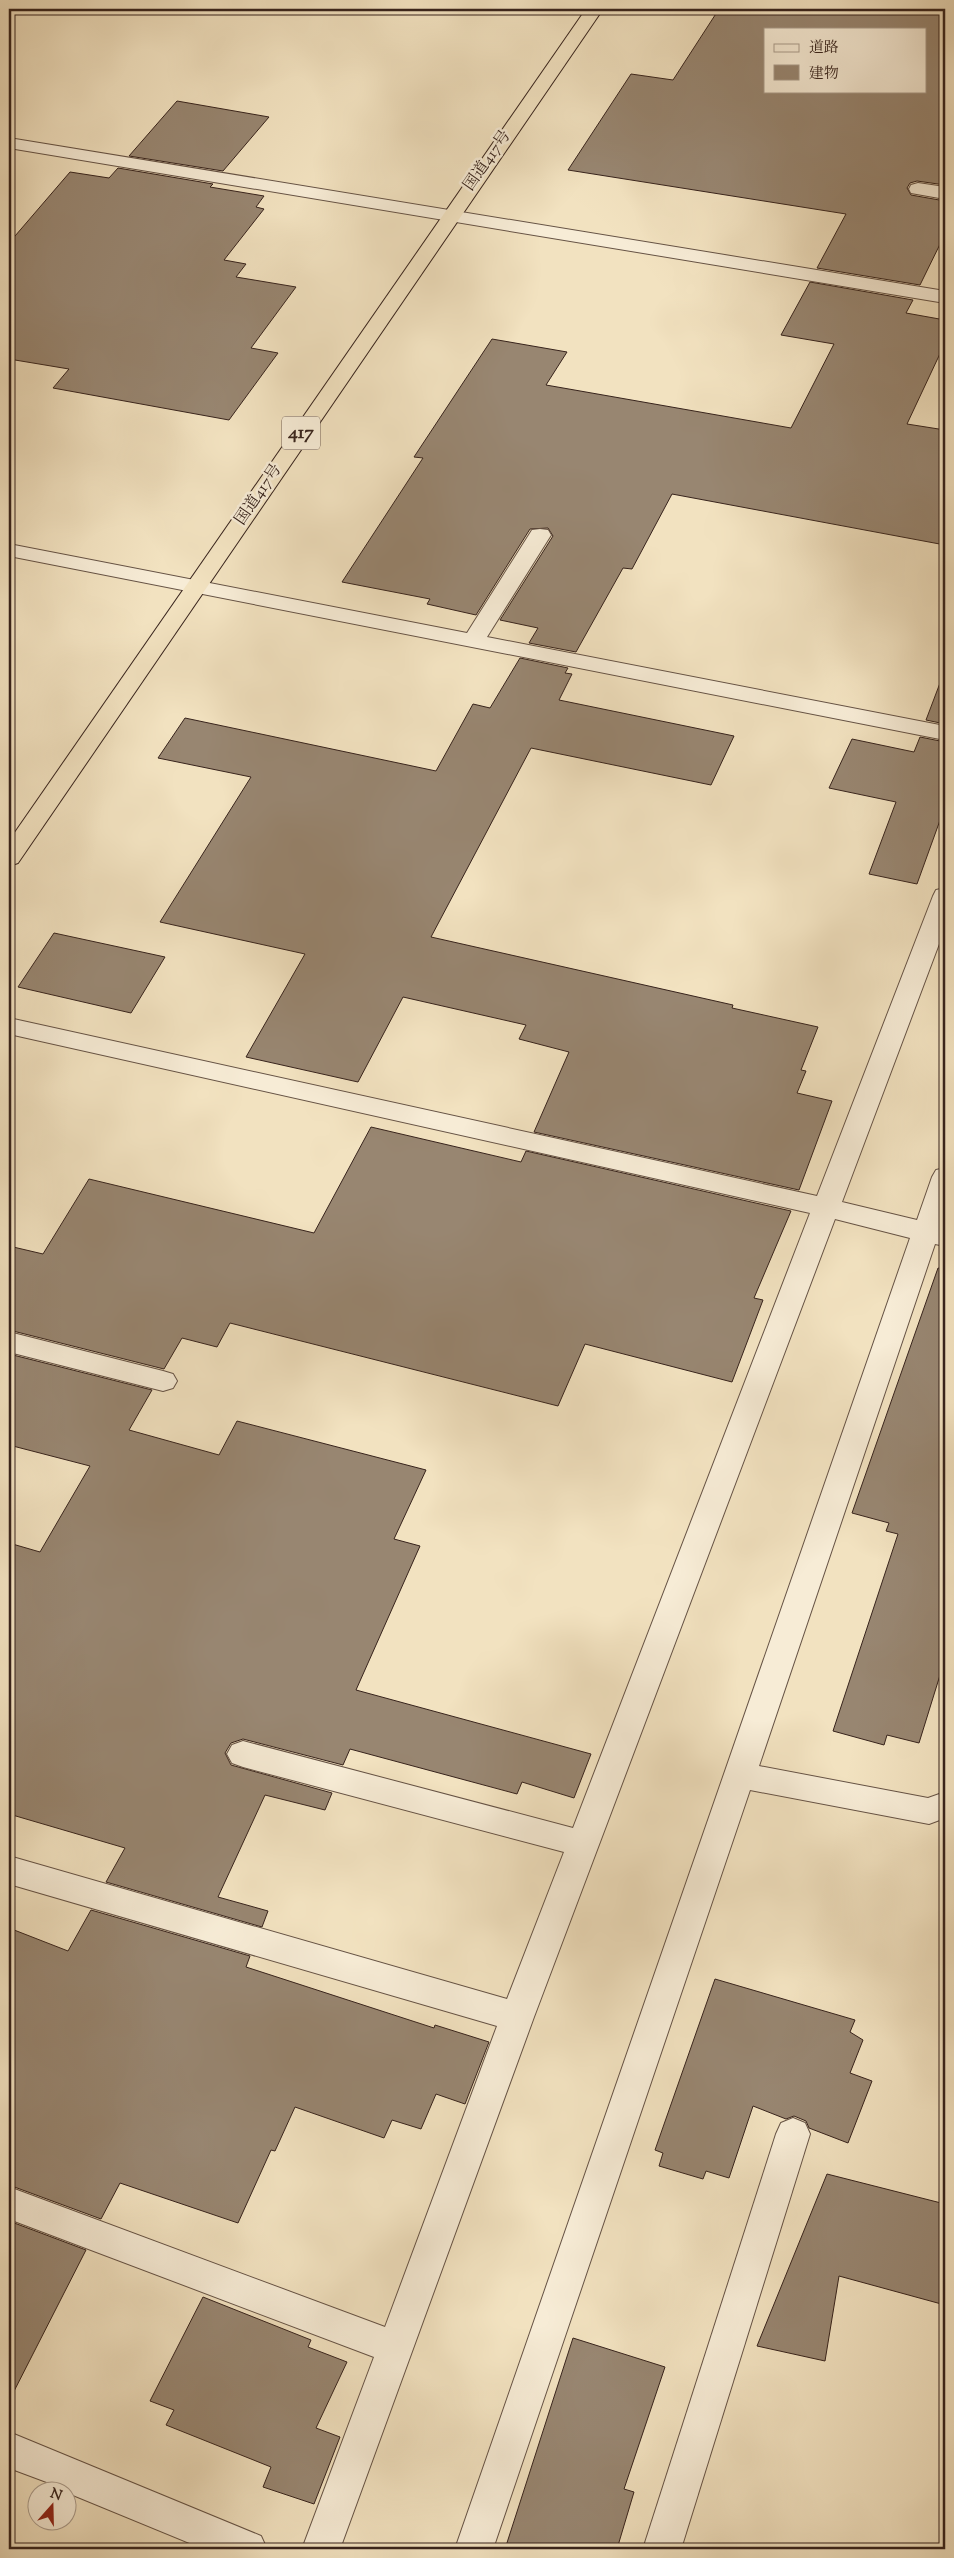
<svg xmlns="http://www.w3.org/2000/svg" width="954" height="2558" font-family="'Sorts Mill Goudy','Noto Serif JP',serif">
	<rect width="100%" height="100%" fill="#f2e2c0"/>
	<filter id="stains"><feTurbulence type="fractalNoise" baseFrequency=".004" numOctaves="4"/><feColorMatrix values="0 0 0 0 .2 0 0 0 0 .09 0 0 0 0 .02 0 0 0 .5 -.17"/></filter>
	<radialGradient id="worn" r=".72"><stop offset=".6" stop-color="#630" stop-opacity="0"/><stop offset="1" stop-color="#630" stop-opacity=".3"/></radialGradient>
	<g fill="#988671" stroke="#37231c" fill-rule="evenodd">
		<path d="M 719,9 L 945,9 L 945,185 L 917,181 L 910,183 L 907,188 L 911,195 L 945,201 L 945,234 L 920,285 L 817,268 L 846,214 L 568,170 L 631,74 L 673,80 ZM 765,29 L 925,29 L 925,91 L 765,91 Z"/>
		<polygon points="177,101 269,117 223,171 129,156"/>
		<polygon points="118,168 213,184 210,187 264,196 256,207 264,209 224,260 246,264 236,277 296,287 251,348 278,353 229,420 53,388 69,369 9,359 9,243 70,172 109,178"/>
		<polygon points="810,282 913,300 906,313 945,320 945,343 907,424 945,430 945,545 672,494 632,569 623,568 576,652 529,643 538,628 500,620 553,536 548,528 530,529 476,615 427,604 430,599 342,582 423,458 414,457 492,339 567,352 546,385 791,428 834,344 781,335"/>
		<polygon points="520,658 568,668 565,673 572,674 559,700 734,736 711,785 531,748 431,937 733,1005 732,1008 818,1027 801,1070 806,1071 797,1093 832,1101 799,1190 534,1132 569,1052 519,1039 526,1025 403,997 358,1082 246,1057 305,954 160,922 251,777 158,758 185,718 436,771 473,704 490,708"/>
		<polygon points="940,683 945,684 945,724 926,720"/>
		<polygon points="920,737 945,742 945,812 943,812 917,884 869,874 896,802 829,788 852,739 914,752"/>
		<polygon points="54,933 165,957 131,1013 18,987"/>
		<polygon points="371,1127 521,1162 526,1151 791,1211 754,1298 763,1300 732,1382 585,1344 558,1406 230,1323 217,1347 182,1338 164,1369 9,1330 9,1246 43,1254 89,1179 314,1233"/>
		<polygon points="938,1268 945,1269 945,1659 919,1743 887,1735 884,1745 833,1731 898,1534 886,1531 889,1523 852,1513"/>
		<polygon points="9,1354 152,1390 129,1430 219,1455 237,1421 426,1470 394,1539 420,1546 356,1690 591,1754 574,1798 522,1782 517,1794 350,1749 343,1765 243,1739 231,1743 225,1753 231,1765 332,1793 325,1810 265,1795 218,1897 268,1911 262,1927 106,1882 125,1848 9,1814 9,1543 40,1552 90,1466 9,1445"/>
		<polygon points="91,1910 250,1956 246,1967 434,2028 435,2025 489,2042 465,2104 436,2094 421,2129 392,2120 384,2138 295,2107 275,2151 271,2150 238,2223 120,2183 101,2219 9,2185 9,1928 68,1951"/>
		<polygon points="715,1979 855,2020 850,2032 863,2040 850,2073 872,2081 848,2143 809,2128 806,2121 794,2116 786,2119 753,2106 729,2178 706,2171 703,2179 659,2166 663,2153 655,2150"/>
		<polygon points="827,2174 945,2204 945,2305 839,2276 825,2361 757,2346"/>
		<polygon points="9,2221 86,2250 9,2401"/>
		<polygon points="203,2297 311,2340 308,2347 347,2362 316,2428 340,2437 314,2504 263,2487 271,2467 166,2425 174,2410 150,2401"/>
		<polygon points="573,2338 665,2367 624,2489 634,2492 617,2549 505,2549"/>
	</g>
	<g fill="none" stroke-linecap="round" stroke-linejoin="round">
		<g stroke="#665345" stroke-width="2">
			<polygon id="lane" points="793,2118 805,2123 810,2134 681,2549 643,2549 776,2134 781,2123"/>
		</g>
		<g stroke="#665345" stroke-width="2">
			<g id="street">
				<polygon points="9,138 945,291 945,303 9,148"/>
				<polygon points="918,183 945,187 945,199 911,193 909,189 911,185"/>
				<polygon points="540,529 548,530 551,535 487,637 945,726 945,740 9,556 9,544 467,633 532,530"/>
				<polygon points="945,888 945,928 842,1202 917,1220 932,1177 936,1170 945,1168 945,1216 941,1227 945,1228 945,1246 935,1244 759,1766 928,1798 945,1792 945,1818 929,1824 750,1790 493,2549 455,2549 910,1238 835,1219 534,2017 340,2549 302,2549 374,2357 9,2219 9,2187 385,2327 497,2026 9,1884 9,1856 507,1999 564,1852 243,1767 232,1763 227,1754 232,1745 243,1741 573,1828 810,1213 9,1034 9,1018 817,1196 933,896 936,890"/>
				<polygon points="9,1332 163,1371 173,1374 177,1381 173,1388 163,1391 9,1352"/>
				<polygon points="9,2432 261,2536 267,2549 204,2549 68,2493 68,2490 9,2468"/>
			</g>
		</g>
		<g stroke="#37231c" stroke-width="2">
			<polygon id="highway" points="586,9 603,9 18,863 9,866 9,841"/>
		</g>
		<use href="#lane" fill="#f7ecd6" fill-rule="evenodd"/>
		<use href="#street" fill="#f7ecd6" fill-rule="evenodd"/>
		<use href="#highway" fill="#f2e2c0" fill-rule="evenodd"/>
	</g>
	<g text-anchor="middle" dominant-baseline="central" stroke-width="5" stroke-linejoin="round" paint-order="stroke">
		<g font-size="16" fill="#37231c" stroke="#f7ecd6">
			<text transform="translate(488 161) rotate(-55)">国道417号</text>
			<text transform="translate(259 495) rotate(-56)">国道417号</text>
		</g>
		<rect fill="#f7ecd6" stroke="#715f54" stroke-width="1" x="282" y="416.5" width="38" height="33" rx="4"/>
		<g font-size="19" font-weight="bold" fill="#37231c">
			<text x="301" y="433">417</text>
		</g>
	</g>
	<rect width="954" height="2558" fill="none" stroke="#f2e2c0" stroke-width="30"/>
	<rect x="10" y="10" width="934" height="2538" fill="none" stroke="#37231c" stroke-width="2.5"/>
	<rect x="15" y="15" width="924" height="2528" fill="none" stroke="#37231c"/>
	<rect x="764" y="28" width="162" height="65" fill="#f7ecd6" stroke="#aa9c8c"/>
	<rect x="774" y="44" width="25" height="8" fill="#f7ecd6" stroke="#aa9c8c"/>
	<text x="809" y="52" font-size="15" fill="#37231c">道路</text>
	<rect x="774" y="65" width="25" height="15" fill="#988671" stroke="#aa9c8c"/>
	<text x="809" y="78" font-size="15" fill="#37231c">建物</text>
	<g transform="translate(52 2506) rotate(20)"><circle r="24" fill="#f7ecd6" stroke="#aa9c8c"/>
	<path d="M0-4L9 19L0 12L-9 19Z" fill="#8f2418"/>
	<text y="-8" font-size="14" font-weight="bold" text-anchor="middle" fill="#37231c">N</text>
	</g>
	<rect width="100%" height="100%" filter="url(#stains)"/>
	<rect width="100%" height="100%" fill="url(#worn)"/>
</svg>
